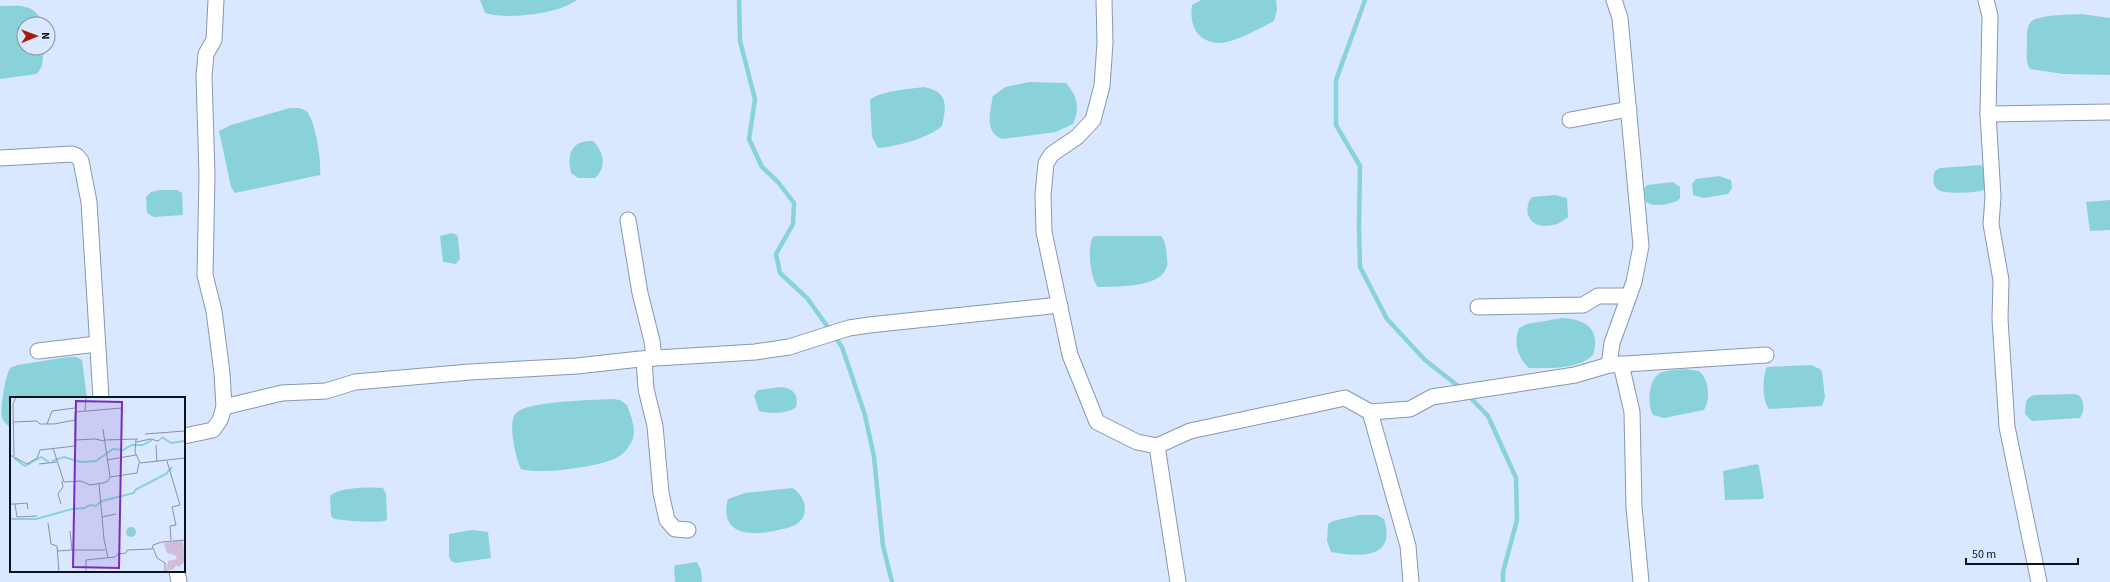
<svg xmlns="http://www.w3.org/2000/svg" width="2110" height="582" font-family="'Source Sans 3',sans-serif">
	<rect width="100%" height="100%" fill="#d9e8ff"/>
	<g fill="#8ad2da">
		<path d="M 480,0 L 577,0 C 558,14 507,20 485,13 Z"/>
		<path d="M 1201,0 L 1276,0 L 1277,10 L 1274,21 C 1261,28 1234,43 1220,43 C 1197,43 1189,25 1192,5 Z"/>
		<path d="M 0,6 C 19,6 35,3 43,24 L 24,24 L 24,48 L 44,48 L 42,66 L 37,74 L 0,79 Z"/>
		<path d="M 2081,14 L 2110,18 L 2110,75 L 2063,74 L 2030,69 C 2025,62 2027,53 2027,45 C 2027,38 2026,29 2030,23 C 2036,14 2070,15 2081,14 Z"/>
		<path d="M 1029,82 L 1066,83 C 1078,97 1080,108 1073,124 L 1056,132 L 1002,139 C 984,132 990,111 993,96 L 1005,87 Z"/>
		<path d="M 923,87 C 948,91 947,105 942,126 C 929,138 895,147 878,148 L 872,137 L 870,100 C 878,91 911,89 923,87 Z"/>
		<path d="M 290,108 C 296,108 301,107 306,111 C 315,117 322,164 320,175 L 235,193 L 231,187 L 219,131 L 231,125 Z"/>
		<path d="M 589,141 L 593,141 C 604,152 607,167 595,178 L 578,178 L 571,173 C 567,156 570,142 589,141 Z"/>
		<path d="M 1981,165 L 1986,170 L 1986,189 C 1980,193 1942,195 1937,189 C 1932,184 1933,176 1935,171 L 1940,168 Z"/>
		<polygon points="1719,176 1731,180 1732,188 1728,194 1703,198 1693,195 1692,184 1696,179"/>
		<path d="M 1673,182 L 1680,187 L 1680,198 L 1677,201 C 1668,204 1655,208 1646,202 L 1644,189 L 1647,185 Z"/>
		<polygon points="160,190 177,190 182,193 183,215 154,217 147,213 146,197 151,192"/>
		<path d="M 1555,195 L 1567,198 L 1568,217 C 1552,232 1520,229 1529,201 L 1532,197 Z"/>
		<polygon points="2110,200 2110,230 2090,231 2086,202"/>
		<polygon points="452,233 457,235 458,238 460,259 456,264 443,262 440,236"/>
		<path d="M 1097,236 L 1161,236 C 1166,242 1166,250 1167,257 C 1173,289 1118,286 1098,287 C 1090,279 1087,246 1093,237 Z"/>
		<path d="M 1562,318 C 1586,319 1601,329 1593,355 C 1578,370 1549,368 1529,368 C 1518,358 1513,343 1519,328 L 1527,324 Z"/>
		<path d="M 68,357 L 76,357 L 82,360 L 87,398 L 11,398 L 11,427 C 7,425 4,423 2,418 C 0,409 5,377 10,368 L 17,365 Z"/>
		<path d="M 1811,365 L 1820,369 L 1822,372 L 1825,397 L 1822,406 L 1769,409 C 1762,400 1762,377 1767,367 Z"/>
		<path d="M 1685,369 L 1699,371 C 1709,379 1711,399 1704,410 L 1664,418 L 1653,415 C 1647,405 1648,380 1660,373 C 1666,370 1677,370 1685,369 Z"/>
		<path d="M 781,387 C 793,388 799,395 796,407 C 788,414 769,414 759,411 L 754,396 L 758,390 Z"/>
		<path d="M 2075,394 L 2080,396 C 2084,403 2085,411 2080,418 L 2032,421 L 2025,414 C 2026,404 2024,399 2034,395 Z"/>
		<path d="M 612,399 L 620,400 L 627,405 C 631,416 637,431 632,441 C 629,447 624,454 618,457 C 601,467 539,475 521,469 C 516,459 507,422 516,413 C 527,401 594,400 612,399 Z"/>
		<polygon points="1757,464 1759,466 1764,497 1762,499 1725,500 1723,471"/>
		<path d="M 383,488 L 386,494 L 387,519 L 385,521 C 368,523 351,521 334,519 L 331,516 L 330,496 C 338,487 371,487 383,488 Z"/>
		<path d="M 792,488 C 804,494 811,513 798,523 C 791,528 782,529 774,531 C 748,536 719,534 728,499 L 745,493 Z"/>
		<path d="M 1359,515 L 1377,515 L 1384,519 C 1397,560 1358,557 1331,552 L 1327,541 L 1328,524 L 1333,521 Z"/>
		<polygon points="472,530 488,532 491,558 456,563 451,561 449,556 449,534"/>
		<polygon points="697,562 701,570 702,582 675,582 674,567 676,565"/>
	</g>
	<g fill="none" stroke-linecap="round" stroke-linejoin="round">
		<g stroke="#8ad2da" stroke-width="4.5">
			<polyline points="739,0 740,41 755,99 749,139 762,167 778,182 794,203 793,224 776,254 780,273 807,298 842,347 865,415 874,457 883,546 892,582"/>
			<polyline points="1365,0 1336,80 1336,125 1360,166 1359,226 1360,267 1387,319 1425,360 1462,389"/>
			<polyline points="1467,394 1488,416 1516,478 1517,520 1503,572 1503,582"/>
		</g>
		<g stroke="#8698b1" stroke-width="17">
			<g id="minor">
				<polyline points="216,0 214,40 206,54 204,76 207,175 205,275 214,311 222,373 224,407"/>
				<polyline points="1104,0 1105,43 1102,86 1093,120 1077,137 1052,154 1046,163 1043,195 1044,232 1070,355 1097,422 1137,442 1157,446 1178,582"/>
				<polyline points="1986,0 1990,16 1988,114 1993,197 1991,224 2001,280 2000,319 2007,427 2039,582"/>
				<polyline points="1988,114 2110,112"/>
				<polyline points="1570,120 1629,109"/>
				<polyline points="0,158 72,154 77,156 81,161 89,202 101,398"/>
				<polyline points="628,220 640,293 652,341 654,358"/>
				<polyline points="1478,307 1583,305 1598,296 1629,296"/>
				<polyline points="38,351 97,344"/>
				<polyline points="644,359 646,389 655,426 661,493 667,520 675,529 688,530"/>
				<polyline points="1621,364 1632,412 1634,507 1641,582"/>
				<polyline points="1609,365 1612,343 1634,282 1641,246 1620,18 1614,0"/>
				<polyline points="1370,412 1408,546 1411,582"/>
				<polyline points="184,436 213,430 220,420 224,407 282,393 326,391 355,382 470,372 577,366 640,359 755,352 789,347 849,328 869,325 1060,305"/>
				<polyline points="1157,446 1190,431 1345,398 1370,412 1410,409 1432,397 1575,375 1609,365 1766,355"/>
				<polyline points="177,571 179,582"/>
			</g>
		</g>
		<use href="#minor" stroke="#fff" stroke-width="15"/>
	</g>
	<g transform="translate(10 397)">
		<rect width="175" height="175" fill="#d9e8ff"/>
		<path d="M 173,143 L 175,164 L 169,170 L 166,168 L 164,172 L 156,174 L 158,164 L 167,162 L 165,158 L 157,156 L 154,146 Z" fill="#cebeda"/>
		<path d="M116 135a5 5 0 1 1 10 0a5 5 0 1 1-10 0Z" fill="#8ad2da"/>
		<path fill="none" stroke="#8ad2da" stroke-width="2" d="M 153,41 L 161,46 L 175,44M 4,61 L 15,69 L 31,60 L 39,65M 42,64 L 54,60 L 71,65 L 86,64 L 103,52 L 113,53 L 122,48 L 133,48 L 142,43M 0,122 L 26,122 L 62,112 L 75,111 L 80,108 L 86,109 L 92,104 L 124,96 L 125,93 L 156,77 L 162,70"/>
		<path fill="none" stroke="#8793a4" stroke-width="1" d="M 75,14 L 76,0M 4,25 L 27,24 L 30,27 L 44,27 L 65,23M 37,27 L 42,14 L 65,11M 93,32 L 100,80M 135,37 L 175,34M 126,42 L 125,55 L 130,66 L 175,61M 65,43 L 85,42 L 94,44M 94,43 L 128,42M 126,45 L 141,42 L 148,44 L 153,40M 146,48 L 147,65M 43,51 L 54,85 L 71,84 L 80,88 L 93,86 L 98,84 L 100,80 L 127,76 L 129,66M 0,58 L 17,67 L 27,61 L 30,53 L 65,49 L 65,15 L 112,11M 4,59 L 3,7 L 6,0M 97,63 L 126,58M 157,64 L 170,108 L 162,110 L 166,128 L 160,129 L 161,143M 29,67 L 47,65M 89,87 L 94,142 L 98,161M 0,107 L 5,107 L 7,120 L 27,119M 5,107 L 17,106 L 18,112M 51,107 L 48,97 L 53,90 L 52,84M 92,120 L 106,117M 38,126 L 41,147 L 47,149 L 49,175M 143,151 L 147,161 L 155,166 L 155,175M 62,153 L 95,153M 47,154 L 62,153 L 60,134M 76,175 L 76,163 L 105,160 L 108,157 L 116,156 L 117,153 L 142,152 L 143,148 L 152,145 L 175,143"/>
		<path fill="#7b2cbf" fill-opacity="0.15" stroke="#7b2cbf" stroke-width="2" d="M 66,4 L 112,5 L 109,171 L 63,170 Z"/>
		<rect width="175" height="175" fill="none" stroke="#0c131c" stroke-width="2"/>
	</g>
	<g transform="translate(36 36) rotate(89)"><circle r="19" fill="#d9e8ff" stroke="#8793a4"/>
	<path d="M0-3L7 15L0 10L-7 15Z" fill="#a91904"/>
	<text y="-6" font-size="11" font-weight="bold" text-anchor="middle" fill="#0c131c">N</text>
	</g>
	<path d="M1966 558v6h112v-6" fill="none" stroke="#0c131c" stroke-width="2"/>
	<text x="1972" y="558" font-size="12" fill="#0c131c" stroke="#d9e8ff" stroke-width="3" paint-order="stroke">50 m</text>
</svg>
